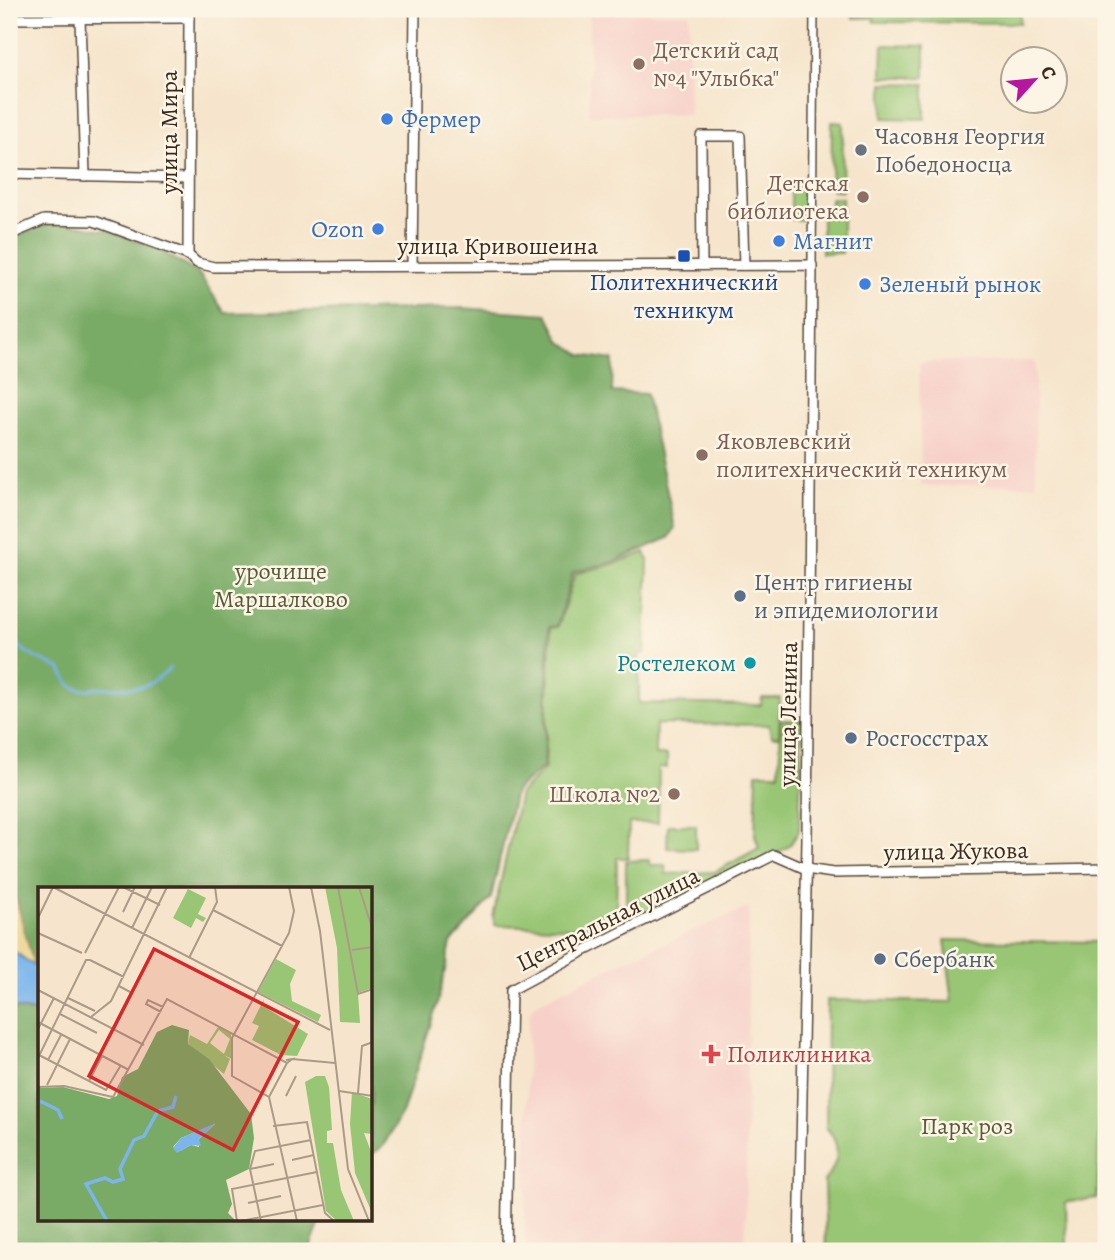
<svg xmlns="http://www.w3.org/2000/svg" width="1115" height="1260" font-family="Alegreya,serif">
	<rect width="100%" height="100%" fill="#fcf5e5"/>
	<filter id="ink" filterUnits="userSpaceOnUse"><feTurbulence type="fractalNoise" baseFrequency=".0143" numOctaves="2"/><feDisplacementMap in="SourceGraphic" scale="14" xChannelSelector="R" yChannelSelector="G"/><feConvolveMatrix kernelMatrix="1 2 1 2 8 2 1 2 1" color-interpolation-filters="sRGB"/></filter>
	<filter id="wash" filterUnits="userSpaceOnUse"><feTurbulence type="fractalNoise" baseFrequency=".00686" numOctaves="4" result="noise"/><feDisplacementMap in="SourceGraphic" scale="28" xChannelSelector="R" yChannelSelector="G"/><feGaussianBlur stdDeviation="1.57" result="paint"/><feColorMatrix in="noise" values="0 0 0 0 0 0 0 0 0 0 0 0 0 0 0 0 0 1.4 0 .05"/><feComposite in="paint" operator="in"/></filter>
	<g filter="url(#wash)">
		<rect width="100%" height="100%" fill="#f6e5cc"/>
		<g fill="#f7d1c9">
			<rect x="589" y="13" width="100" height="102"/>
			<polygon points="1035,361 1036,485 921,486 919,362"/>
			<polygon points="749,907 745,1251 525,1251 528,1021 530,1011 537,1003 628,959"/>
		</g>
		<g fill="#99c674" stroke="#6a7849" stroke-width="2">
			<polygon points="853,9 1020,9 1020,23 874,22 874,18 853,18"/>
			<polygon points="883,45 925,46 925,77 882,77"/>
			<polygon points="883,83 925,84 925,119 883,118"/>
			<polygon points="832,122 843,123 842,191 831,190"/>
			<polygon points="791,183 805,183 805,220 791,219"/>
			<polygon points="831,198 842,198 842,253 822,253 822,208 831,208"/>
			<polygon points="645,552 648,560 645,653 639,654 639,703 761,705 762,698 780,698 779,736 772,736 768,725 656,724 655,755 667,755 667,768 659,768 658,823 629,823 628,858 617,858 616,916 588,928 495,925 493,917 520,793 545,768 551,628 558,627 575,574 614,564"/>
			<polygon points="781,720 802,720 799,831 790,845 781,851 626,929 626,861 649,860 650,865 665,865 666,874 715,872 759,848 755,835 757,773 779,773"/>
			<polygon points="668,825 696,825 696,849 667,848"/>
			<path d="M 945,940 L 1106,942 L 1106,953 L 1103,954 L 1097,1198 L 1066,1202 L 1067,1251 L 826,1251 L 824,1181 C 839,1164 842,1145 826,1127 L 827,1000 L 953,1002 Z"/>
		</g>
		<g fill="#7aab66" stroke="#5a6a42" stroke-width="2">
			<polygon points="57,221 110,231 158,249 199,274 225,313 461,308 547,314 560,341 582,355 613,360 612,392 646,394 675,528 669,538 613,562 573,572 557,626 549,627 544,766 515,791 491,898 451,943 438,1001 403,1111 383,1146 371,1155 371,889 40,889 40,970 9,948 9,238"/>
			<polygon points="9,1007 40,1013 40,1220 321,1220 309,1251 9,1251"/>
		</g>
		<polygon fill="#eeda9e" stroke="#94825e" stroke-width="2" points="9,896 16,898 34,966 9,948"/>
		<polygon fill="#7cb5ec" stroke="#5c7085" stroke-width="2" points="9,948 40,970 40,1013 9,1007"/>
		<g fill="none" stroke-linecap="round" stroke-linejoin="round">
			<path stroke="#7cb5ec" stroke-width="2.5" d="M 9,608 C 14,617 10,626 13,636 C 19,653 44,662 60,668 C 64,674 67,683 72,686 C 82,693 88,688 99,688 C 131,686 145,695 170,668"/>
		</g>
	</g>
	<g filter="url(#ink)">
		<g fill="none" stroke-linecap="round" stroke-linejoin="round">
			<g stroke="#574638" stroke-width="10">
				<polyline id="pedestrian" points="812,265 814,9"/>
			</g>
			<g stroke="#574638" stroke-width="12">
				<g id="minor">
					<polyline points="80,18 85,176"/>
					<polyline points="9,19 189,18"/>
					<polyline points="9,174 188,178"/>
					<polyline points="9,235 44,220 94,221 188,255 197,263 214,267 812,265 807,839 799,1251"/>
					<polyline points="188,255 189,9"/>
					<polyline points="702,265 701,136 740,136 744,265"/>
					<polyline points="412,266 415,9"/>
					<polyline points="506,1251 511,990 580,953 774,855 806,869 833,873 1106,868"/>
				</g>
			</g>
			<use href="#pedestrian" stroke="#fff" stroke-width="7"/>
			<use href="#minor" stroke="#fff" stroke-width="9"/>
		</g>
	</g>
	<g fill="#8d6e63" stroke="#fcf5e5" stroke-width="2.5">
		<circle cx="639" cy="64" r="7"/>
		<circle cx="863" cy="197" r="7"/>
		<circle cx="702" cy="455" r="7"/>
		<circle cx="674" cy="794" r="7"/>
	</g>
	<g fill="#3f7fe0" stroke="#fcf5e5" stroke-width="2.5">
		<circle cx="387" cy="119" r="7"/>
		<circle cx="378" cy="229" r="7"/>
		<circle cx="779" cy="241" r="7"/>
		<circle cx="865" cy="284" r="7"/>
	</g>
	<circle fill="#6b7280" stroke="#fcf5e5" stroke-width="2.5" cx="861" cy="150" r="7"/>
	<rect fill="#1a4fb4" stroke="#fcf5e5" stroke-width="2.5" x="677" y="249" width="14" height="14" rx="3.5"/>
	<g fill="#5c6f8a" stroke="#fcf5e5" stroke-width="2.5">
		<circle cx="740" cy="596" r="7"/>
		<circle cx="851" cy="738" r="7"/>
		<circle cx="880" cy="959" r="7"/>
	</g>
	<circle fill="#0f9aa8" stroke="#fcf5e5" stroke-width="2.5" cx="750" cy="663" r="7"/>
	<path fill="#e0444e" stroke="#fcf5e5" stroke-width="2.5" d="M707.5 1043.5h7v7h7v7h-7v7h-7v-7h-7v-7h7z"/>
	<g text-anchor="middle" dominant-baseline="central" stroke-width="5" stroke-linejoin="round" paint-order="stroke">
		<g font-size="24" fill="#785e54" stroke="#fcf5e5" text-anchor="start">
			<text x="653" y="50">Детский сад<tspan x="653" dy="28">№4 "Улыбка"</tspan></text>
			<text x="849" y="183" text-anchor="end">Детская<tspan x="849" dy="28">библиотека</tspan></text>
			<text x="716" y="441">Яковлевский<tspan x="716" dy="28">политехнический техникум</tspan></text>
			<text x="660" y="794" text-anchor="end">Школа №2</text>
		</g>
		<g font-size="24" fill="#366cbe" stroke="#fcf5e5" text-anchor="start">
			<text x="401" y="119">Фермер</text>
			<text x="364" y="229" text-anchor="end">Ozon</text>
			<text x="793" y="241">Магнит</text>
			<text x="879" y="284">Зеленый рынок</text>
		</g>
		<g font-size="24" fill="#3b2a1e" stroke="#fcf5e5">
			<text transform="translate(169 132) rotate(-90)">улица Мира</text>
			<text x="498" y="246">улица Кривошеина</text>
			<text transform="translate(788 714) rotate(-89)">улица Ленина</text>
			<text transform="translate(956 851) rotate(-1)">улица Жукова</text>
			<text transform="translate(608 919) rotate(-27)">Центральная улица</text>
		</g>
		<g font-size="24" fill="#5b616d" stroke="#fcf5e5" text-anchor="start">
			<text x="875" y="136">Часовня Георгия<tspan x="875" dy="28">Победоносца</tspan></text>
		</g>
		<g font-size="24" fill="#164399" stroke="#fcf5e5">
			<text x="684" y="282">Политехнический<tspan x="684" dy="28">техникум</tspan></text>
		</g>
		<g font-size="24" fill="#575938" stroke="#fcf5e5">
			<text x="281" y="571">урочище<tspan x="281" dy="28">Маршалково</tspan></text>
			<text x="967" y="1126">Парк роз</text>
		</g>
		<g font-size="24" fill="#4e5e75" stroke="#fcf5e5" text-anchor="start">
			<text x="754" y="582">Центр гигиены<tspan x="754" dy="28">и эпидемиологии</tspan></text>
			<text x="865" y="738">Росгосстрах</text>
			<text x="894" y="959">Сбербанк</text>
		</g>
		<g font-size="24" fill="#0d838f" stroke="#fcf5e5" text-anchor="end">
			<text x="736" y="663">Ростелеком</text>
		</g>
		<g font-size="24" fill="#be3a42" stroke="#fcf5e5" text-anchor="start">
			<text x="727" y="1054">Поликлиника</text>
		</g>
	</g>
	<g transform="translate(38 887)">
		<rect width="334" height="334" fill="#f6e5cc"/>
		<path d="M 287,0 L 334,0 L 334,101 L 320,106 L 322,136 L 302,135 L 299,61 ZM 150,2 L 168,11 L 160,27 L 168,31 L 165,35 L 158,31 L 153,41 L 135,31 ZM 238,72 L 258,83 L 252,97 L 254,114 L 283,128 L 280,135 L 220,105 ZM 226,112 L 225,119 L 270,147 L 259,169 L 243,168 L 214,153 L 221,139 L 214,136 ZM 180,140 L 193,147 L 194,172 L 186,168 L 192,172 L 186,187 L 150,157 L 152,148 L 169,157 ZM 181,143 L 192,152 L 186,167 L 172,156 ZM 278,189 L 287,189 L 291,200 L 294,243 L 289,244 L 289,256 L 295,256 L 303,303 L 316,334 L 299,334 L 288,324 L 267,195 ZM 314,205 L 334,212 L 334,247 L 326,246 L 334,267 L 334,326 L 317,286 L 312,237 Z" fill="#99c674" fill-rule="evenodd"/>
		<path d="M 134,138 L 151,143 L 150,157 L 171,172 L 213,227 L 216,251 L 211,282 L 188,293 L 194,317 L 190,326 L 198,334 L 0,334 L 0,201 L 25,200 L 71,212 L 79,209 L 84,190 L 100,182 L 119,145 ZM 177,237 L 161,252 L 161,260 L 153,258 L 142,264 L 135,260 L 143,251 Z" fill="#7aab66" fill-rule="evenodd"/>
		<path d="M 178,236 L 161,252 L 163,259 L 153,258 L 139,266 L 135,261 L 143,251 Z" fill="#7cb5ec"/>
		<path fill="none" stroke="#7cb5ec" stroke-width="3.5" d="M 2,214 L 20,223 L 24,232M 69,334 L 48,297 L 67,291 L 75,295 L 85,292 L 82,282 L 96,253 L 106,249 L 120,224 L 135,220 L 138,209"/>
		<path fill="none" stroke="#ab9a86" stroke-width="2" d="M 15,0 L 292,143M 85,0 L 122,18M 273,0 L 282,44 L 310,282 L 331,334M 300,0 L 320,107 L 335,102M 321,0 L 335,44M 175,23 L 244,59M 85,25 L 97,0M 0,31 L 15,0M 94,41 L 114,0M 0,46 L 44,66M 314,63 L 335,60M 47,66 L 81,0M 151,71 L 179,15 L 177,0M 52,73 L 86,90M 0,103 L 106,158M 30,111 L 57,124M 123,125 L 108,117 L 110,113 L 125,120M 22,127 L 59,146M 53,130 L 73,114 L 129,0M 0,135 L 91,183M 0,142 L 16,111M 76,142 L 94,106 L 81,99M 1,168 L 68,203 L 83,178M 0,171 L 48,73 L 52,73M 254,172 L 297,176M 10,173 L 23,148M 51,194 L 64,169M 9,198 L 32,152M 0,200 L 26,199 L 75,210 L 129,112 L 249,176 L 254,172 L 248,173M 301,204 L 335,209M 320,206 L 324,159 L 335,155M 248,209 L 258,189M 231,210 L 194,189 L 194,151 L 251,46 L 256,24 L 251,0M 231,210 L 259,334M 231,210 L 249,176M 235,239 L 269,235 L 287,326 L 296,334M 254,273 L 276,268M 212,282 L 236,277M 210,316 L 243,309M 199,334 L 194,302 L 279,285M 203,334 L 285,318M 223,334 L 212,282 L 217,264 L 273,253"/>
		<path fill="#d62828" fill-opacity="0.15" stroke="#d62828" stroke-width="3.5" d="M 116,62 L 260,135 L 195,263 L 51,189 Z"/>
		<rect width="334" height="334" fill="none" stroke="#3b2a1e" stroke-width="3.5"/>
	</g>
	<rect width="1115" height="1260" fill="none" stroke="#fcf5e5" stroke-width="35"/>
	<g transform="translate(1034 80) rotate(63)"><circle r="33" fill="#fcf5e5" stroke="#afa495" stroke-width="2"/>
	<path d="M0-5L12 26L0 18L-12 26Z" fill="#b5179e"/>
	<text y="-10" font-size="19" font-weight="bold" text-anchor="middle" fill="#3b2a1e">С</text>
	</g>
</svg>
